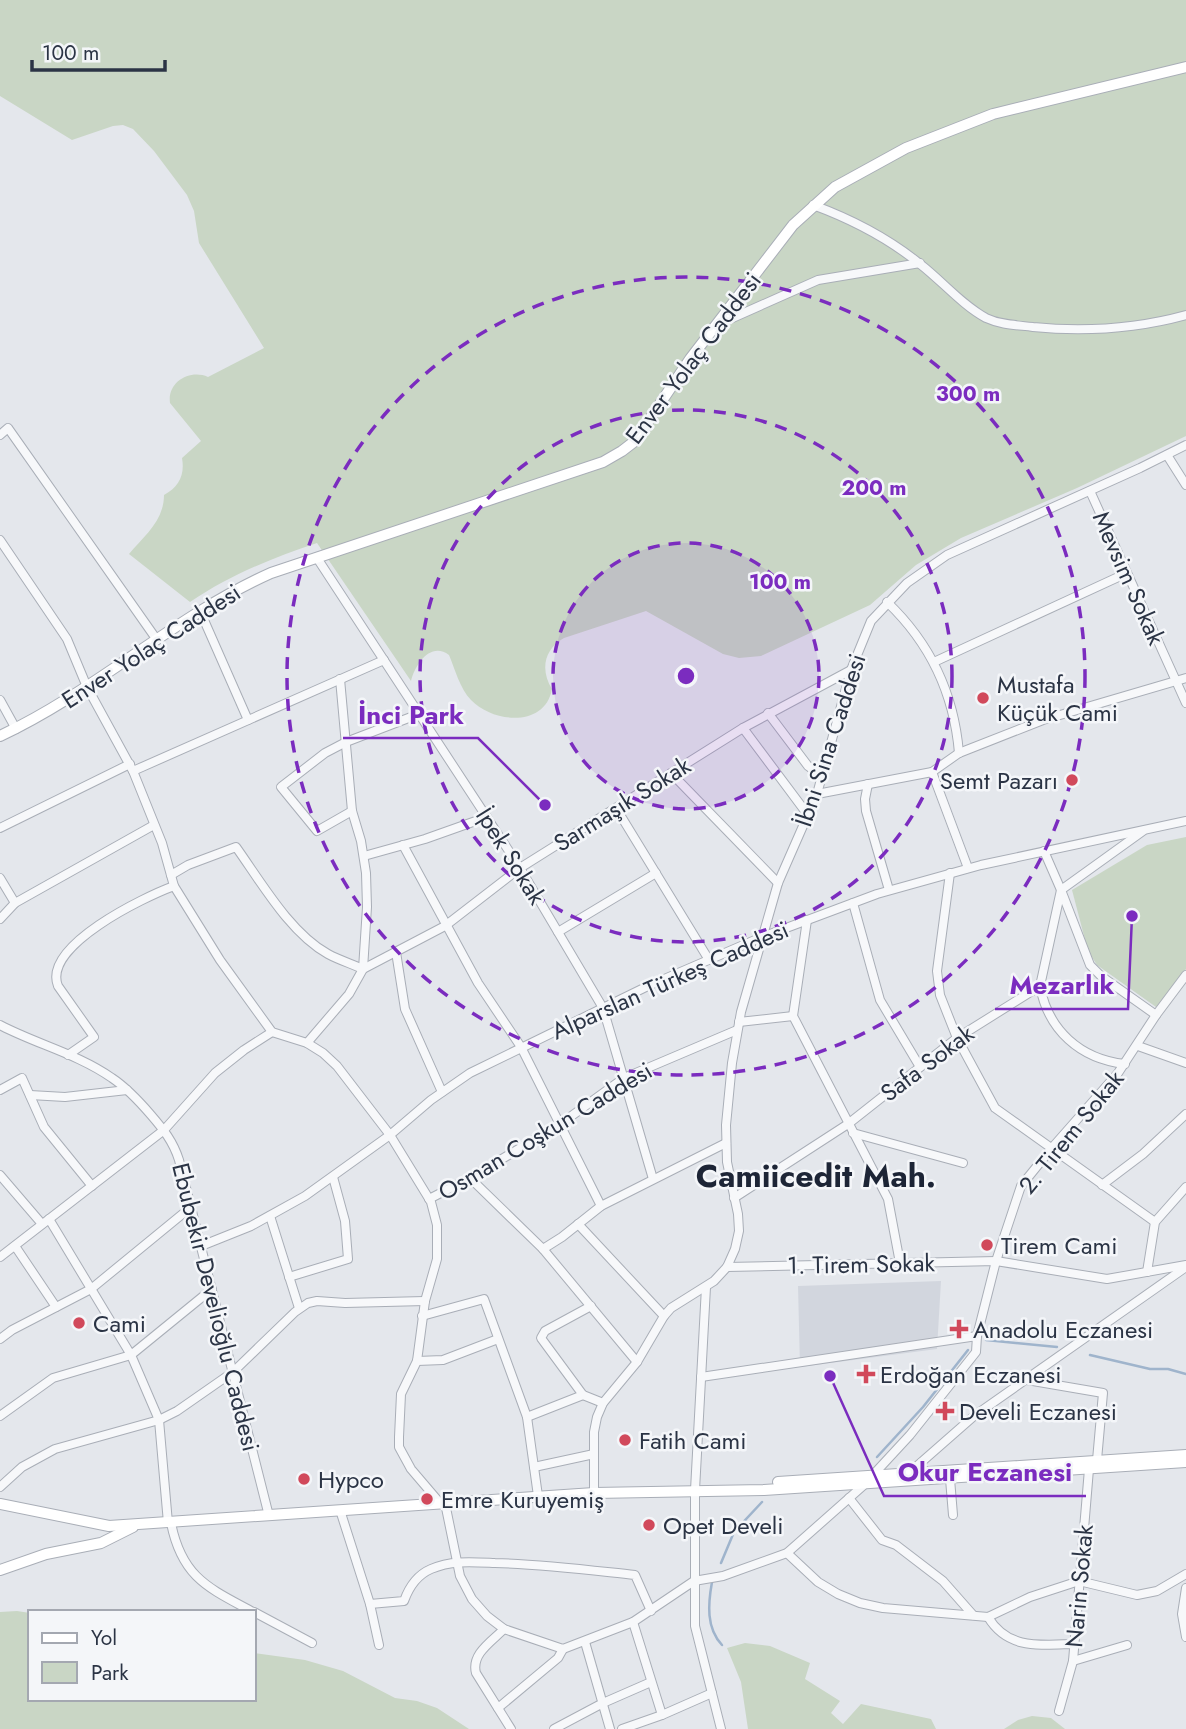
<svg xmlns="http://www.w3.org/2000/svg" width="1186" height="1729" font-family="Jost,sans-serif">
	<rect width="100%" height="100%" fill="#e4e7ec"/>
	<polygon fill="#d2d6de" points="941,1281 937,1349 800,1367 798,1286"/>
	<g fill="#c9d6c5">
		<path d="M 0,0 L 1186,0 L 1186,436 L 1077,488 L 961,538 L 916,565 L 870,605 L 761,656 L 739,658 L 723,654 L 646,611 L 564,638 C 544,649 540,670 552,689 C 545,728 493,723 471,700 C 460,689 455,669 449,655 C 431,641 415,664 411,681 L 317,543 C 272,558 230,575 190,602 L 129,554 C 144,536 164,521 164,495 C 179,487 185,475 182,458 L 201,441 L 170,403 C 167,382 190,369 208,377 L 264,348 L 199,243 L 194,211 L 187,195 L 154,151 L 133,129 L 123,125 L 113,126 L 72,140 L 0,96 Z"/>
		<polygon points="1186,837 1186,969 1156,1007 1097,965 1088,951 1072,890 1147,845"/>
		<polygon points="17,1611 30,1613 30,1699 254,1699 254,1653 305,1660 343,1671 395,1698 417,1701 437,1708 469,1729 0,1729 0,1612"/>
		<polygon points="745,1643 770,1646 810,1663 805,1679 840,1701 831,1713 843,1724 861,1704 931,1719 936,1729 748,1729 741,1682 727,1648"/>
		<polygon points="1032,1716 1051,1718 1065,1729 1004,1729 1018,1720"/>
	</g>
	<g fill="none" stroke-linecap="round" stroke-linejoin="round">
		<g stroke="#9fb4cc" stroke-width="2.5">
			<polyline points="986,1340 1057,1347"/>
			<polyline points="1090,1355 1150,1369 1168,1369 1186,1374"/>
			<polyline points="877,1457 923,1407 968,1350"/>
			<polyline points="721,1563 734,1532 762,1502"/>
			<path d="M 712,1582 C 708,1604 706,1628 722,1645"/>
		</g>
		<g stroke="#a9aeb7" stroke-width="10">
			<g id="street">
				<path d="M 813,205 C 851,219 888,238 920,264 C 942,281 962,305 986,318 C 1001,325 1017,325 1033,327 C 1085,332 1135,329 1186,315"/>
				<polyline points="719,324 818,280 920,263"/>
				<polyline points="0,435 8,428 157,640"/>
				<polyline points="1167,455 1186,485"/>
				<polyline points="1090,491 1186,703"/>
				<polyline points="0,540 67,639 87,687 133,771 162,843 174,886 220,960 272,1032 307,1043 323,1053 337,1066 390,1135 431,1202 437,1225 437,1259 425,1301 417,1361 401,1394 399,1437 399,1447 411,1469 440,1503"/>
				<polyline points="317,558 520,868 603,1008 653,1179"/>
				<path d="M 887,602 C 930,643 954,693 959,753"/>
				<polyline points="200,611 248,720"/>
				<polyline points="934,662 1127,573"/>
				<polyline points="0,700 16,729"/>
				<polyline points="768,713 808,766 823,777"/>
				<polyline points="743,728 808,815"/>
				<polyline points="133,771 384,660"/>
				<polyline points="932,772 968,868"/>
				<polyline points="671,773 778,883"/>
				<polyline points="868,784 865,799 866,811 889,890"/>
				<polyline points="817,794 932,772 959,753 1043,720 1186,678"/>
				<polyline points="616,808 709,960"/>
				<polyline points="352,811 317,831 281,787 325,753 346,742 419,714"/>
				<polyline points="0,828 130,764"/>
				<polyline points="403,845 478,983 521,1047 601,1206"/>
				<polyline points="1044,851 1061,890 1090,965 1101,976 1156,1015"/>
				<polyline points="364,856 425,839 487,817"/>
				<polyline points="950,873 937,971 940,995 957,1038 995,1108 1155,1222"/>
				<path d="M 171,875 L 188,865 L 236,847 C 261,882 290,933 328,954 C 339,960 352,964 363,969 L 445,926 L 520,868 L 743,728 L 851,670"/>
				<polyline points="0,878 15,903 0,919"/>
				<polyline points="15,903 154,825"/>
				<polyline points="853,903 880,1000 920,1067"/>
				<polyline points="807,920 793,1016 888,1199 900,1263"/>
				<polyline points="558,932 656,873"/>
				<polyline points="396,952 405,1009 442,1092"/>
				<path d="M 1040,986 C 1048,1030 1080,1059 1125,1064"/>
				<polyline points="739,1022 793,1016"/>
				<path d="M 0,1025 C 36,1044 78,1054 112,1078 C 127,1088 139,1101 151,1115 C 163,1129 173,1141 179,1160 L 269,1516"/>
				<polyline points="307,1043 349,994 363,969 367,907 366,873 361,841 352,811 340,679"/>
				<polyline points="1138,1046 1186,1063"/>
				<path d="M 68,1055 L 94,1037 L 58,986 C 42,946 144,897 174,886"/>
				<polyline points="0,1090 22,1078 44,1127 92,1186"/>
				<polyline points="30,1095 65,1097 127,1090"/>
				<polyline points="853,1133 963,1163"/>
				<polyline points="0,1175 42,1224"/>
				<polyline points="470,1178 543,1249 637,1362"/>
				<polyline points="1102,1185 1143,1154 1186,1114"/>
				<polyline points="734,1198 848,1124 957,1038 1040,986 1061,890 1143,831"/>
				<polyline points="429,1199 470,1178 559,1125 624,1078 737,1030"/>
				<polyline points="270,1216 299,1308"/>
				<polyline points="49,1219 131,1355 159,1420 168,1523"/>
				<polyline points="578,1224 664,1316"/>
				<polyline points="15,1246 56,1307"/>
				<polyline points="201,1246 251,1226 305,1196 390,1135 431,1100 470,1073 648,986 762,937 877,894 981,865 1186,821"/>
				<polyline points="543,1249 562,1237 601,1206 726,1143"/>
				<polyline points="0,1257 164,1130 215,1073 244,1050 272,1032"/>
				<polyline points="727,1267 996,1261 1107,1279 1186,1265"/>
				<polyline points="1147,1272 1155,1222 1186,1187"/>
				<polyline points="289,1277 348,1259 345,1221 333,1177"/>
				<polyline points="706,1287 695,1490 695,1626 721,1729"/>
				<polyline points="591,1306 545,1331 541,1338 583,1395 603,1403"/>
				<polyline points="422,1316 484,1299 527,1417 538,1496"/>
				<polyline points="0,1339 12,1330 91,1289 191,1207"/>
				<polyline points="417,1361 443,1360 498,1339"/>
				<polyline points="701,1377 977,1336"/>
				<polyline points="1027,1380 1103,1393 1097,1460"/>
				<polyline points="0,1416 53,1378 131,1355 212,1289"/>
				<polyline points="527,1417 583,1395"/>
				<polyline points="534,1467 594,1454"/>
				<polyline points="909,1473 974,1416 1186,1267"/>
				<polyline points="873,1475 910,1435 976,1352 977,1336 996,1261 1021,1186 1051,1149 1118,1073 1156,1015 1186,975"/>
				<polyline points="950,1479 953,1515"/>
				<polyline points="0,1487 22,1467 55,1449 159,1420 177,1411 233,1372 295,1312 308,1303 317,1301 345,1303 425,1301"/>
				<polyline points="594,1493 594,1432 597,1417 603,1403 637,1362 664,1316 671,1308 714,1281 727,1267 735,1249 739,1231 738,1214 727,1162 726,1125 732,1063 741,1012 778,883 817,794 851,670 871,621 907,583 947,555 1140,468 1186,445"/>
				<polyline points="849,1498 882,1540 896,1545 943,1581 973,1615"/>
				<polyline points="445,1503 460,1576 472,1599 487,1616 504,1629 563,1649 633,1622 694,1581 723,1576 787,1553 865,1484"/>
				<polyline points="340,1510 370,1604 379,1645"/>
				<path d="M 171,1523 C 182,1578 209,1588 253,1612"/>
				<polyline points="787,1553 818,1582 838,1594 860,1603 883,1608 988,1617 1030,1597 1079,1581 1137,1595 1157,1591 1186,1574"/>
				<polyline points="1186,1588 1182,1614 1186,1637"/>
				<path d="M 370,1604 L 404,1601 C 409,1587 417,1575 431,1569 C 451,1560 473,1562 495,1563 C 542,1564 588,1570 635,1575 L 651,1611"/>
				<polyline points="254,1612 312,1643"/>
				<path d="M 988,1617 C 1008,1650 1040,1645 1074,1644"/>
				<polyline points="633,1622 662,1715"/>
				<path d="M 504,1629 C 491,1642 471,1654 476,1673 L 511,1729"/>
				<polyline points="585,1642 610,1729"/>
				<polyline points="1073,1661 1127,1645"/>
				<polyline points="498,1708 558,1658 563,1649"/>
				<polyline points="1059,1711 1073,1661 1089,1469"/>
				<polyline points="554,1729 603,1703 651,1682"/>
				<polyline points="622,1729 662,1715 712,1693"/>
			</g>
		</g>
		<g stroke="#a9aeb7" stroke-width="12">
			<g id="secondary">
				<path d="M 0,736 C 96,691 175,616 271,573 L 603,462 L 622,451 L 635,441 L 690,359 L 793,225 L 835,187 L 906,148 L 993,114 L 1186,67"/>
				<polyline points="778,1482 1186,1455"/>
				<polyline points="0,1504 109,1526 594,1493 764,1490 1186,1462"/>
				<polyline points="0,1570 46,1554 101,1543 133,1527"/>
			</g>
		</g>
		<use href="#street" stroke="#f7f8fa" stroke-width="8"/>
		<use href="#secondary" stroke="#fff" stroke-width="10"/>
	</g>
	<circle cx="686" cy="676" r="133" fill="#7b2cbf" fill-opacity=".12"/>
	<g fill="none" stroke="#7b2cbf" stroke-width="3.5" stroke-dasharray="12 9">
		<circle cx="686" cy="676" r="133"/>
		<circle cx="686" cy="676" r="266"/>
		<circle cx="686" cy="676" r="399"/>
	</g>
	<g fill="#d1495b" stroke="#f4f6f9" stroke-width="2.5">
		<circle cx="983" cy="698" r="7"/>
		<circle cx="1072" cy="780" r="7"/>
		<circle cx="987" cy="1245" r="7"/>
		<circle cx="79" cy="1323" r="7"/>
		<path d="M955.5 1318.5h7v7h7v7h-7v7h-7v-7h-7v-7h7z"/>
		<path d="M862.5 1363.5h7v7h7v7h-7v7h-7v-7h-7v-7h7z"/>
		<path d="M941.5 1400.5h7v7h7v7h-7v7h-7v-7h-7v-7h7z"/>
		<circle cx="625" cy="1440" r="7"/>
		<circle cx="304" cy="1479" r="7"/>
		<circle cx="427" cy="1499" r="7"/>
		<circle cx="649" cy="1525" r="7"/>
	</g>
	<g text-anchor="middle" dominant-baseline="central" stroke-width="5" stroke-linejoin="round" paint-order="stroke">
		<g font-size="24" fill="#2b3445" stroke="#f4f6f9">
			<text transform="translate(693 358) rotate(-53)">Enver Yolaç Caddesi</text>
			<text transform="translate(1129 578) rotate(66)">Mevsim Sokak</text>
			<text transform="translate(151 646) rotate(-33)">Enver Yolaç Caddesi</text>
			<text transform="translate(830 740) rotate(-72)">İbni Sina Caddesi</text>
			<text transform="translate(622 804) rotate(-32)">Sarmaşık Sokak</text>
			<text transform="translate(511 856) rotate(58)">İpek Sokak</text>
			<text transform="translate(670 980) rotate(-24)">Alparslan Türkeş Caddesi</text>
			<text transform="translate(927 1063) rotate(-37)">Safa Sokak</text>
			<text transform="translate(545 1131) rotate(-31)">Osman Coşkun Caddesi</text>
			<text transform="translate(1071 1132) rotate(-51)">2. Tirem Sokak</text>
			<text transform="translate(861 1264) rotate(-1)">1. Tirem Sokak</text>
			<text transform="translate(216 1307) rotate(76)">Ebubekir Develioğlu Caddesi</text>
			<text transform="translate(1079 1586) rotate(-85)">Narin Sokak</text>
		</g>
		<g font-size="24" fill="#2b3445" stroke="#f4f6f9" text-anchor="start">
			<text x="997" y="684">Mustafa<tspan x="997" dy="28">Küçük Cami</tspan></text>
			<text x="1058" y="780" text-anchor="end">Semt Pazarı</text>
			<text x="1001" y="1245">Tirem Cami</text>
			<text x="93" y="1323">Cami</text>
			<text x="973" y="1329">Anadolu Eczanesi</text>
			<text x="880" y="1374">Erdoğan Eczanesi</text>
			<text x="959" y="1411">Develi Eczanesi</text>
			<text x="639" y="1440">Fatih Cami</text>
			<text x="318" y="1479">Hypco</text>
			<text x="441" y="1499">Emre Kuruyemiş</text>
			<text x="663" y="1525">Opet Develi</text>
		</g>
		<g font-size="32" font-weight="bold" fill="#1d2536" stroke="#f4f6f9">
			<text x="816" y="1176">Camiicedit Mah.</text>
		</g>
	</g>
	<circle cx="686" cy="676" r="10" fill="#7b2cbf" stroke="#f4f6f9" stroke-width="3.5"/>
	<g font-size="21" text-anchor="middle" font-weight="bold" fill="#7b2cbf" stroke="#f4f6f9" stroke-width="5" stroke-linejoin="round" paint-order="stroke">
		<text x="968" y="401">300 m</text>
		<text x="874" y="495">200 m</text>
		<text x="780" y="589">100 m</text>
	</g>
	<path fill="none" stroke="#7b2cbf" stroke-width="2.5" d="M545 805L478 738H343M1132 916L1128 1009H995M830 1376L884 1496H1086"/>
	<g fill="#7b2cbf" stroke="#f4f6f9" stroke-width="2.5">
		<circle cx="545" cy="805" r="7"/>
		<circle cx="1132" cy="916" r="7"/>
		<circle cx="830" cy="1376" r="7"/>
	</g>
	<g font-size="26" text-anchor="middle" font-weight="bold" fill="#7b2cbf" stroke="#f4f6f9" stroke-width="5" stroke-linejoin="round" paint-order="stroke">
		<text x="411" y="724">İnci Park</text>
		<text x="1062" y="994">Mezarlık</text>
		<text x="985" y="1481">Okur Eczanesi</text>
	</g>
	<rect x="28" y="1610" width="228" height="91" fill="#f4f6f9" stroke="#a4a8b1" stroke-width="2"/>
	<rect x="42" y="1633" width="35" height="10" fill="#ffffff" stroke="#a4a8b1" stroke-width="2"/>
	<text x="91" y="1645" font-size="21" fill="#2b3445">Yol</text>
	<rect x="42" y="1662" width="35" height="21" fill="#c9d6c5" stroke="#a4a8b1" stroke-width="2"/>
	<text x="91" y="1680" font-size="21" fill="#2b3445">Park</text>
	<path d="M32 60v10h133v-10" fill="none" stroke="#2b3445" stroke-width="3.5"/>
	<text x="42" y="60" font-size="21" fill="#2b3445" stroke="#f4f6f9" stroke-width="5" paint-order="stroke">100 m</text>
</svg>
